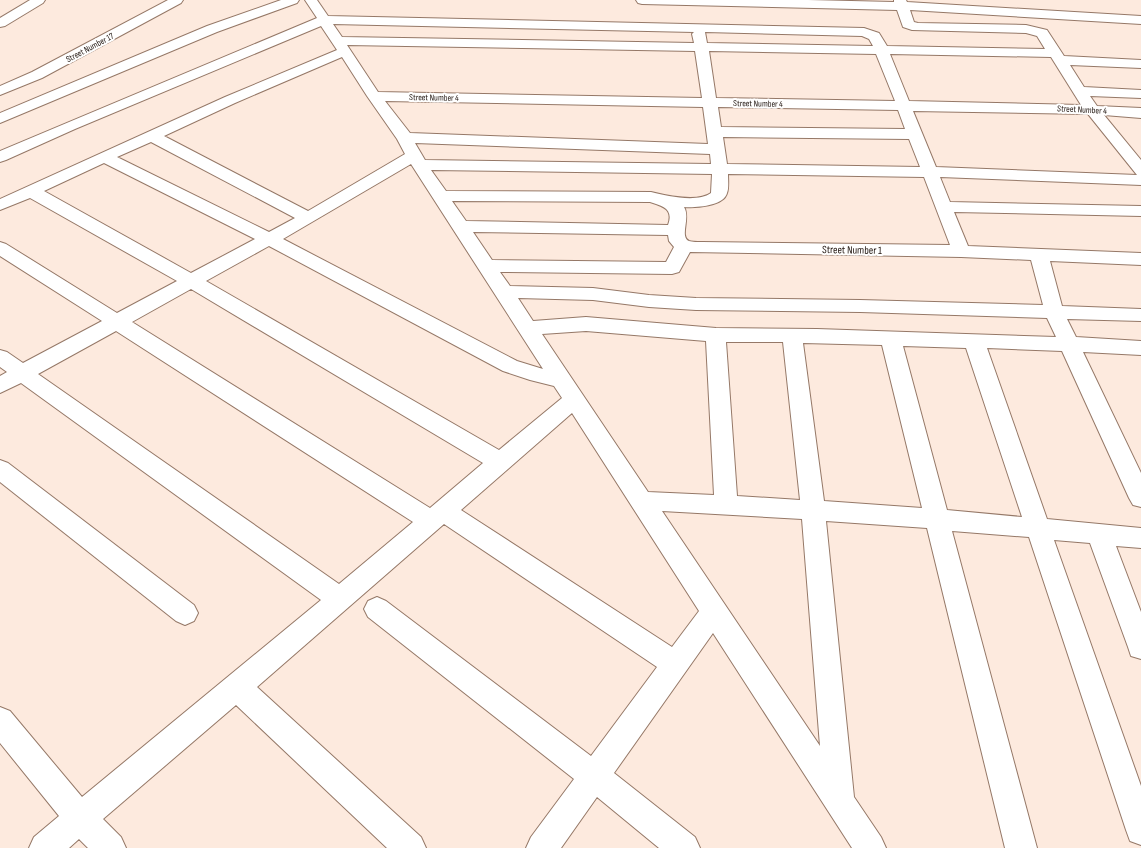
<svg xmlns="http://www.w3.org/2000/svg" width="1141" height="848" font-family="'Sofia Sans Condensed',sans-serif">
	<rect width="100%" height="100%" fill="#fdeade"/>
	<g fill="none" stroke-linecap="round" stroke-linejoin="round">
		<g stroke="#957867" stroke-width="2">
			<g id="street">
				<polygon points="30,0 45,0 43,3 5,26 0,27 0,18"/>
				<polygon points="168,0 183,0 181,3 42,78 0,95 0,86 32,72"/>
				<polygon points="281,0 299,0 297,3 217,32 0,123 0,113 207,26"/>
				<path d="M 305,0 L 317,0 L 328,16 L 864,28 L 879,33 L 887,46 L 1045,49 L 1037,36 L 1026,33 L 912,30 L 903,27 L 897,10 L 642,4 L 638,3 L 636,0 L 808,0 L 894,2 L 894,0 L 906,0 L 907,2 L 1141,16 L 1141,24 L 910,10 L 914,22 L 918,23 L 1026,25 L 1047,30 L 1064,56 L 1141,60 L 1141,68 L 1070,65 L 1084,87 L 1141,90 L 1141,98 L 1090,96 L 1097,106 L 1141,108 L 1141,118 L 1104,115 L 1141,160 L 1141,185 L 940,177 L 950,202 L 1141,206 L 1141,216 L 954,212 L 968,246 L 1141,253 L 1141,265 L 1050,261 L 1062,306 L 1141,309 L 1141,321 L 1067,319 L 1076,337 L 1141,341 L 1141,355 L 1083,352 L 1141,473 L 1141,507 L 1133,505 L 1129,498 L 1062,351 L 987,348 L 1047,519 L 1141,528 L 1141,548 L 1116,546 L 1141,612 L 1141,659 L 1131,656 L 1128,647 L 1090,543 L 1054,540 L 1141,786 L 1141,845 L 1130,841 L 1126,830 L 1029,537 L 952,531 L 1037,848 L 1005,848 L 927,528 L 826,521 L 854,797 L 881,837 L 886,848 L 852,848 L 713,633 L 614,773 L 695,837 L 700,848 L 659,848 L 597,797 L 561,848 L 526,848 L 531,837 L 574,779 L 368,617 L 364,609 L 368,601 L 377,597 L 386,601 L 591,756 L 657,667 L 444,524 L 257,687 L 421,837 L 426,848 L 387,848 L 236,705 L 103,819 L 121,837 L 126,848 L 88,848 L 79,839 L 69,848 L 29,848 L 34,837 L 59,816 L 0,743 L 0,707 L 10,711 L 82,797 L 321,600 L 21,383 L 0,393 L 0,376 L 7,372 L 0,367 L 0,350 L 7,352 L 23,363 L 102,321 L 0,256 L 0,242 L 6,244 L 117,313 L 177,281 L 30,198 L 0,210 L 0,199 L 225,97 L 337,50 L 321,26 L 75,129 L 6,160 L 0,162 L 0,151 L 317,18 ZM 333,24 L 694,32 L 692,34 L 694,43 L 342,37 ZM 705,32 L 862,36 L 869,39 L 873,46 L 707,43 ZM 347,45 L 695,51 L 702,98 L 378,92 ZM 709,51 L 876,54 L 895,101 L 716,98 ZM 890,54 L 1051,57 L 1081,105 L 909,101 ZM 342,57 L 367,96 L 397,139 L 405,154 L 308,211 L 164,136 L 235,103 ZM 385,101 L 703,107 L 708,144 L 410,133 ZM 718,107 L 898,110 L 905,129 L 721,127 ZM 913,111 L 1088,114 L 1137,175 L 936,167 ZM 723,137 L 909,139 L 920,167 L 727,164 ZM 151,142 L 295,218 L 269,232 L 117,157 ZM 415,143 L 710,154 L 711,164 L 425,160 ZM 104,163 L 255,239 L 191,273 L 44,191 ZM 411,164 L 543,369 L 517,361 L 283,239 ZM 431,170 L 712,174 L 711,193 C 697,203 667,196 651,192 L 446,191 ZM 728,174 L 924,177 L 950,245 L 702,242 C 698,242 692,242 689,241 C 679,236 691,218 684,207 C 695,208 724,206 727,193 C 729,188 728,180 728,174 ZM 452,201 L 650,202 C 663,206 674,209 668,225 L 466,221 ZM 473,232 L 668,235 L 669,241 L 674,247 L 666,262 L 492,260 ZM 269,246 L 503,371 L 530,380 L 554,386 L 562,398 L 499,450 L 206,281 ZM 690,252 L 961,257 L 1031,260 L 1043,305 L 860,300 L 696,298 L 649,295 L 593,288 L 510,286 L 500,272 L 672,274 L 679,272 ZM 191,289 L 483,463 L 430,508 L 132,322 ZM 518,298 L 593,300 L 649,307 L 696,310 L 860,312 L 1047,318 L 1056,337 L 817,329 L 716,328 L 586,317 L 533,321 ZM 116,331 L 413,522 L 339,584 L 38,374 ZM 586,331 L 706,341 L 714,495 L 648,492 L 542,334 ZM 726,342 L 783,342 L 800,500 L 737,496 ZM 803,343 L 882,345 L 922,508 L 824,501 ZM 903,346 L 966,348 L 1022,517 L 947,510 ZM 572,413 L 699,611 L 672,647 L 461,510 ZM 662,511 L 802,519 L 820,746 Z"/>
				<polygon points="0,460 8,463 194,605 198,613 194,621 185,625 176,621 0,482"/>
			</g>
		</g>
		<use href="#street" fill="#fff" fill-rule="evenodd"/>
	</g>
	<g text-anchor="middle" dominant-baseline="central" stroke-width="4" stroke-linejoin="round" paint-order="stroke">
		<g font-size="9" fill="#20150f" stroke="#fff">
			<text transform="translate(90 48) rotate(-28)">Street Number 17</text>
			<text transform="translate(434 98) rotate(1)">Street Number 4</text>
			<text transform="translate(758 104) rotate(1)">Street Number 4</text>
			<text transform="translate(1082 110) rotate(3)">Street Number 4</text>
		</g>
		<g font-size="11" fill="#20150f" stroke="#fff">
			<text transform="translate(852 250) rotate(1)">Street Number 1</text>
		</g>
	</g>
</svg>
